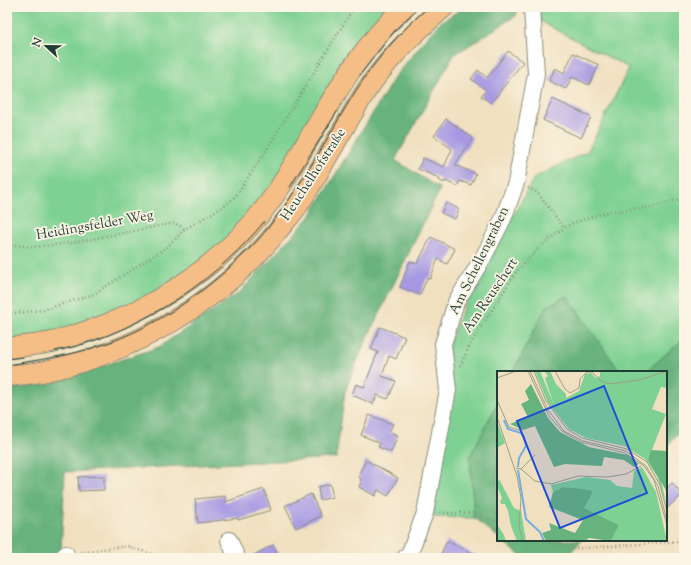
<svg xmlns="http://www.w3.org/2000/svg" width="691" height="565" font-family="'Sorts Mill Goudy',serif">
	<rect width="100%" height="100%" fill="#fcf5e5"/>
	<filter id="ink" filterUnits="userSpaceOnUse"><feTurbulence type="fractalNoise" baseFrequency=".025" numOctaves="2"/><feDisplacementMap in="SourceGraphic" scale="8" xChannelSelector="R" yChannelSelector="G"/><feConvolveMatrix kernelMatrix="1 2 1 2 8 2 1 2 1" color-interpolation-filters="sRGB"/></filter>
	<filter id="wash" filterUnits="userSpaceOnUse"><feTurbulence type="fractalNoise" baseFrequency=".012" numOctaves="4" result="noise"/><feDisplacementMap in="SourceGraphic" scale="16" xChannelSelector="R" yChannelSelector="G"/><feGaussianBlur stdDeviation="0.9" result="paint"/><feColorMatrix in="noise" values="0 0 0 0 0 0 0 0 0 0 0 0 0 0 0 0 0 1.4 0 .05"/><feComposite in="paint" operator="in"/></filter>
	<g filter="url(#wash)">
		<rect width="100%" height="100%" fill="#f0e0bf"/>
		<g fill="#7fd193" stroke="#4f8764">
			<polygon points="7,7 395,7 270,190 223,243 159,292 86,326 7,342"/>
			<polygon points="540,7 684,7 684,338 646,372 620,372 567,296 546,307 513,372 498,372 498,402 470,457 474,518 432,517 452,392 448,346 464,306 534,178 588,151 629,68 540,21"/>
		</g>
		<g fill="#67b37d" stroke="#437858">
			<polygon points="465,7 516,7 517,15 454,55 395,160 440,189 363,347 345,391 336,458 65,472 61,550 53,558 7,558 7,389 49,384 159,347 239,293 309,218 396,75 439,23"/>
			<polygon points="567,296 620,372 513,372 546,307"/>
			<polygon points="684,338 684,427 666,447 666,372 646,372"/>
			<polygon points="498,402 498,537 474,518 470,457"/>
			<polygon points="501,540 582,540 565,558 524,558"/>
		</g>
		<g id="blocks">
			<g fill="#a698e3">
				<polygon points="508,51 523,62 491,103 481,96 486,90 471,79 478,70 487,78"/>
				<polygon points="573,53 599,65 589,85 572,77 566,89 549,81 555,68 564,73"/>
				<polygon points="553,99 591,117 581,138 543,120"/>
				<polygon points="446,119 473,138 455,165 476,174 471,185 460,181 457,186 445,181 444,183 439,180 439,178 418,169 423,158 444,167 452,149 434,136"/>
				<polygon points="446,203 459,209 455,219 441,213"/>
				<polygon points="431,237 455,249 447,264 438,259 430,279 427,278 420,295 400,287 410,261 417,264"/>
				<polygon points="380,327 405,337 396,359 389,356 382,376 396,381 388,399 377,395 373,404 352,395 356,384 364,387 378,352 371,349"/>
				<polygon points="369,415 393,424 389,432 398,435 391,452 378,447 380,443 361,435"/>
				<polygon points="366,460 398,478 388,496 378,490 375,496 359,487 361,482 359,474"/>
				<polygon points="104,476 104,490 79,491 78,477"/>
				<polygon points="672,483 682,495 666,509 666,489"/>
				<polygon points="330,484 333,497 320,500 318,487"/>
				<polygon points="264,489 271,510 238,520 238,518 198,523 195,499 225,496 225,502"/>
				<polygon points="311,494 321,516 296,528 285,506"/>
				<polygon points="447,541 482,558 439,558"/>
				<polygon points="273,545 280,558 248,558"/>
			</g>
		</g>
	</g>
	<g filter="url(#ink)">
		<use href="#blocks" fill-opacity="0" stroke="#888e7a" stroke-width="1"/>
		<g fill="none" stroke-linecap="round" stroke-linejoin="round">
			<g stroke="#888e7a" stroke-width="18">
				<g id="minor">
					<polyline points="229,540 237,558"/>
					<polyline points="62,558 66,554"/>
					<polyline points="405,558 410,552 425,513 448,390 443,344 456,302 483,258 503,219 516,183 536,74 532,7"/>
				</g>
			</g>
			<g stroke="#888e7a" stroke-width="22">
				<g id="major">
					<path d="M 7,348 C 22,346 37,345 52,342 C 61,340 69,337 78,334 C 156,311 233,258 278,190 C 318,129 349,56 405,7"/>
					<path d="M 7,376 C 20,374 33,374 46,371 C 135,352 217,304 275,234 C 283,224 291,215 298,205 C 322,168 342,129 366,91 C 387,59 415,32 444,7"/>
				</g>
			</g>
			<g stroke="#888e7a" stroke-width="2.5" stroke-dasharray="1 3" stroke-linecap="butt">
				<polyline points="528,188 537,192 564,228"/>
				<polyline points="7,244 33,247 71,243 175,223 185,229"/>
				<polyline points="7,314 43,310 94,294 167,247 185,229 223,207 236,196 267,149 354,7"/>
				<polyline points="460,366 471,343 516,272 540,247 564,228 573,223 607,212 652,207 684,198"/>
				<polyline points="440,513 474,513 498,522"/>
				<polyline points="546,540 569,549 684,541"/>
				<polyline points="80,552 127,546 164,558"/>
			</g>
			<use href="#minor" stroke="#fff" stroke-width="16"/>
			<use href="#major" stroke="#f6be87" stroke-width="20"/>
			<g stroke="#1f3d34" stroke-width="1">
				<polyline points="360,75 396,29 419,7"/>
				<polyline points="290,187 337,112"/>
				<path d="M 55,351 C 69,348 83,345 96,340 C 162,315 219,276 264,222"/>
				<polyline points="7,359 24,357"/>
				<path d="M 7,365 C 38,360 69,356 99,346 C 158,327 213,287 256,242 C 276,220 293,194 309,169 C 326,143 340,115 357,89 C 377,58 401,31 428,7"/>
			</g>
		</g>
	</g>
	<g text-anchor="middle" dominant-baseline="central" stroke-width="3.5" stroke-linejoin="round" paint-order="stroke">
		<g font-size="14" fill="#1f3d34" stroke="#fcf5e5">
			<text transform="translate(314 175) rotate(-57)">Heuchelhofstraße</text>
			<text transform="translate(95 226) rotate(-10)">Heidingsfelder Weg</text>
			<text transform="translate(480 261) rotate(-64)">Am Schellengraben</text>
			<text transform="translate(491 296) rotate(-56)">Am Reuschert</text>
		</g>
	</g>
	<g transform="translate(497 371)">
		<rect width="170" height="170" fill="#f0e0bf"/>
		<path d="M 38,0 L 43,0 L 57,34 L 48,7 L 51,5 L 47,0 L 53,0 L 59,13 L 69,23 L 69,27 L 82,20 L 88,3 L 94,2 L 99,7 L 103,5 L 103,0 L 170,0 L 170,17 L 164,16 L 155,38 L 169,43 L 151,89 L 163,105 L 170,136 L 160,105 L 148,88 L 127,75 L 89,67 L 72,58 L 51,32 ZM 0,50 L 8,72 L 0,77 ZM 145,96 L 159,121 L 170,170 L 114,170 L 122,154 L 86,137 L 96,121 L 66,116 L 56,121 L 54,114 L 89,106 L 113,109 L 120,115 L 135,117 L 137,100 ZM 2,108 L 17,137 L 24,140 L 29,170 L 20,170 L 14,155 L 11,140 L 8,133 L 4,133 L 3,130 L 5,127 L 0,115 ZM 0,153 L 7,164 L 9,170 L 0,170 Z" fill="#7fd193"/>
		<path d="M 34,13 L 51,47 L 63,61 L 92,76 L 131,84 L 142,93 L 137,96 L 127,89 L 107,86 L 105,95 L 68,93 L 57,96 L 38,55 L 26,59 L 13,53 L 31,46 L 24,33 L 32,29 L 28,20 ZM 154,79 L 170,80 L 170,121 L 151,89 ZM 66,116 L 93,119 L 96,121 L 87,137 L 122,154 L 114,170 L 92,167 L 88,170 L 49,170 L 45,162 L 54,159 L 52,152 L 78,162 L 86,149 L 52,136 L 56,121 Z" fill="#67b37d"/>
		<path fill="none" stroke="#72ade3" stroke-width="2" d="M 7,49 L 11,58 L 24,62 L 27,66 L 29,75 L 22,87 L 21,96M 21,99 L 29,148 L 43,161 L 47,170"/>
		<path fill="none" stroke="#9c9f87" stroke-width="1" d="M 31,0 L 52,45 L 65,60 L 84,71 L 128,82 L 147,95 L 157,109 L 170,154M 33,0 L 51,39 L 67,60 L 86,70 L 129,80 L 149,95 L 161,115 L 170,150M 37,0 L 49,30 L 70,58 L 85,67 L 130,78 L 150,91 L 163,114 L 170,141M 58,0 L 68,18 L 73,22 L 82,17 L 83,8 L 90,1 L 95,1 L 104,10 L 112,13 L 142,9 L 170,0M 0,7 L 19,0M 0,29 L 12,56 L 25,60M 0,46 L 20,105 L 24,127 L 22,156 L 26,170M 19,97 L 24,98 L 38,110 L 54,113 L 81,105 L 111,106 L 129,103 L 144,95M 24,98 L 38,84"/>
		<path fill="#1d4ed8" fill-opacity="0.15" stroke="#1d4ed8" stroke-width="2" d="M 107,15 L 150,122 L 63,157 L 20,50 Z"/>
		<rect width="170" height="170" fill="none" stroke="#1f3d34" stroke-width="2"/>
	</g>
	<rect width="691" height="565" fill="none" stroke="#fcf5e5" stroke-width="24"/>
	<g transform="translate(46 46) rotate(292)" stroke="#fcf5e5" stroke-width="3" paint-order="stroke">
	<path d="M0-3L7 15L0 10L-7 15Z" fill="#1f3d34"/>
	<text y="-6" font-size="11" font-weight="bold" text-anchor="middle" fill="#1f3d34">N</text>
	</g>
</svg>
